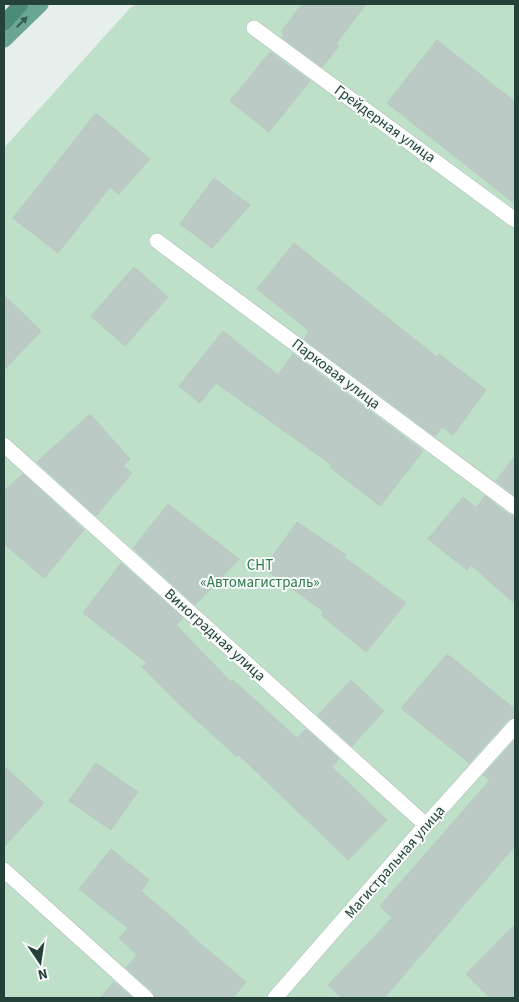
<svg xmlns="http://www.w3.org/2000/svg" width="519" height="1002" font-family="'Source Sans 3',sans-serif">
	<rect width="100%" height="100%" fill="#e6efeb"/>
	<polygon fill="#bfe0c8" points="137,4 515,4 515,998 4,998 4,148 130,8"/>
	<g fill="#bbcac4" stroke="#b8c9c2">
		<polygon points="302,4 366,4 336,44 339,46 322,67 282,37 284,35 281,32"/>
		<polygon points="437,40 515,102 515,204 387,103"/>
		<polygon points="270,52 310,81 269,132 230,101"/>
		<polygon points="96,113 150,159 119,194 110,187 58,253 13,218"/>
		<polygon points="214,178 250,205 212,248 180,224"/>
		<polygon points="294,243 437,357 439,354 486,390 453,435 442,427 435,436 304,339 309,331 257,289"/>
		<polygon points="134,267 168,297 125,346 91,316"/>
		<polygon points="4,295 41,331 4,370"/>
		<polygon points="223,331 278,375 293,354 423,451 380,506 330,467 332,465 216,383 200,403 179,386"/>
		<polygon points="90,414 130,459 123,466 132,473 96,516 37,462"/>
		<polygon points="515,456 515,496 496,481"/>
		<polygon points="23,474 84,530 44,578 4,544 4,491"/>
		<polygon points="485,496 509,515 515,516 515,604 471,565 467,570 428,539 463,497 476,508"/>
		<polygon points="168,504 239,559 195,605 133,548"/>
		<polygon points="297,522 346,555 344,557 406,603 366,652 321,615 324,612 264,568"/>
		<polygon points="121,563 183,618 176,625 231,682 233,680 297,738 306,729 339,759 332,767 387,820 348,860 239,755 237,757 179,704 142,667 147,663 83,613"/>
		<polygon points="447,654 515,709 515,717 508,720 469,763 401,708"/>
		<polygon points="351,680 384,711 352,746 318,715"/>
		<polygon points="515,740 515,846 384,998 342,998 328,985 392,918 380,906 490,780 483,775"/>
		<polygon points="96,763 138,792 111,830 69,801"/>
		<polygon points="4,766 44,803 4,847"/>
		<polygon points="111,849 149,880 141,891 189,932 188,933 246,982 233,998 155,998 152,991 126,968 137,955 119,938 128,928 79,889"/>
		<polygon points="515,924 515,998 490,998 466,974"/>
		<polygon points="114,982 132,998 100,998"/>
	</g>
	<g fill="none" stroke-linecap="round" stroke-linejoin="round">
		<g stroke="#a8b8b2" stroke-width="16">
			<g id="minor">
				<polyline points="254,28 515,220"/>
				<polyline points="157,241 515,507"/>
				<polyline points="4,445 426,825"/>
				<polyline points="4,870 146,998"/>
				<polyline points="275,998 426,825 515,726"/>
			</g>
		</g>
		<g stroke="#c2cac8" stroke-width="16">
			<polyline id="primary" points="4,40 41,4"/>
		</g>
		<g stroke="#c2cac8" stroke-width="16">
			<polyline id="trunk" points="4,23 21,4"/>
		</g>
		<use href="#minor" stroke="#fff" stroke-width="15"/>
		<use href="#primary" stroke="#6aa596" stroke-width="15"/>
		<use href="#trunk" stroke="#4c8a7c" stroke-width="15"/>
	</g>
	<defs><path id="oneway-solid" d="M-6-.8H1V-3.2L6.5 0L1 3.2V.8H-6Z" transform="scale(1.25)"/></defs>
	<use fill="#365b51" href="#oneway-solid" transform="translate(22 22) rotate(-45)"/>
	<g text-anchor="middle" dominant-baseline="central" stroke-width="4" stroke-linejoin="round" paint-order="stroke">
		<g font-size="15" fill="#24423a" stroke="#f7fbf9">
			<text transform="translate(385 124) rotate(36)">Грейдерная улица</text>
			<text transform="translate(336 374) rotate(37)">Парковая улица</text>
			<text transform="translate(215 635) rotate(42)">Виноградная улица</text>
			<text transform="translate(395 862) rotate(-49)">Магистральная улица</text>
		</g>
		<g font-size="15" fill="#2d7a4b" stroke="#f7fbf9">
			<text x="260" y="565">СНТ<tspan x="260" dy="17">«Автомагистраль»</tspan></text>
		</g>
	</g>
	<rect width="519" height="1002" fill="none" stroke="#24423a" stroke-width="10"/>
	<g transform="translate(40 962) rotate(167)" stroke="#f7fbf9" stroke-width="4" paint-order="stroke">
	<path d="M0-4L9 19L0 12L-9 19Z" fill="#24423a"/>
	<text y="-8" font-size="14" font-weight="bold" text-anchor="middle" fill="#24423a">N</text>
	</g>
</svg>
